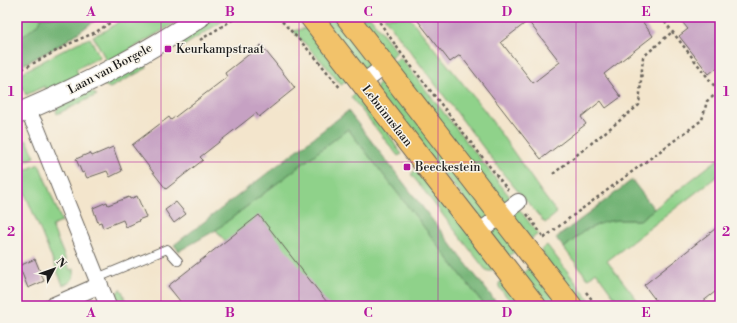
<svg xmlns="http://www.w3.org/2000/svg" width="737" height="323" font-family="'Libre Bodoni',serif">
	<rect width="100%" height="100%" fill="#f7f3e8"/>
	<filter id="ink" filterUnits="userSpaceOnUse"><feTurbulence type="fractalNoise" baseFrequency=".025" numOctaves="2"/><feDisplacementMap in="SourceGraphic" scale="8" xChannelSelector="R" yChannelSelector="G"/><feConvolveMatrix kernelMatrix="1 2 1 2 8 2 1 2 1" color-interpolation-filters="sRGB"/></filter>
	<filter id="wash" filterUnits="userSpaceOnUse"><feTurbulence type="fractalNoise" baseFrequency=".012" numOctaves="4" result="noise"/><feDisplacementMap in="SourceGraphic" scale="16" xChannelSelector="R" yChannelSelector="G"/><feGaussianBlur stdDeviation="0.9" result="paint"/><feColorMatrix in="noise" values="0 0 0 0 0 0 0 0 0 0 0 0 0 0 0 0 0 1.4 0 .05"/><feComposite in="paint" operator="in"/></filter>
	<g filter="url(#wash)">
		<rect width="100%" height="100%" fill="#f3e5cc"/>
		<g fill="#8fd28a" stroke="#567753">
			<polygon points="17,17 100,17 62,44 17,68"/>
			<polygon points="125,17 185,17 108,63 93,36 107,30"/>
			<polygon points="215,17 229,17 182,47 185,37"/>
			<polygon points="326,17 341,17 371,65 365,68 360,69 321,21"/>
			<polygon points="355,17 370,17 397,52 387,60"/>
			<polygon points="384,17 409,17 485,111 542,193 557,213 545,223 505,176"/>
			<polygon points="312,27 348,78 347,81 341,85 325,65 293,31"/>
			<path d="M 90,38 L 100,57 L 76,69 L 79,77 L 47,91 L 45,86 L 26,95 C 22,86 17,81 23,72 L 77,43 Z"/>
			<polygon points="400,57 510,197 506,201 499,201 391,64"/>
			<polygon points="143,61 147,68 110,88 102,84"/>
			<polygon points="383,79 494,215 484,222 375,92 378,84"/>
			<path d="M 88,91 L 92,92 L 97,95 L 57,114 L 56,111 C 61,102 79,96 88,91 Z"/>
			<polygon points="360,93 370,102 397,148 402,154 398,156 351,97 355,94"/>
			<polygon points="348,129 485,306 275,306 216,230"/>
			<polygon points="27,140 35,157 17,165 17,145"/>
			<polygon points="718,159 720,162 720,174 607,261 642,306 621,306 596,272 588,279 564,248 584,231 604,222 618,220 640,220"/>
			<path d="M 39,164 L 62,222 L 52,226 L 70,270 L 74,269 C 75,277 72,283 63,285 L 17,174 Z"/>
			<polygon points="416,170 420,176 447,199 495,268 491,271 488,271 485,269 411,174"/>
			<polygon points="519,209 538,234 531,239 514,218 515,212"/>
			<polygon points="500,223 516,251 507,257 490,232"/>
			<polygon points="547,245 590,301 585,305 559,279 541,250"/>
			<polygon points="533,265 565,306 542,306 519,276"/>
			<polygon points="504,279 530,306 514,306 499,287 499,283"/>
			<polygon points="120,289 122,291 128,306 118,306 114,297"/>
		</g>
		<g fill="#73b476" stroke="#486849">
			<polygon points="42,17 100,17 62,44 17,68 17,41 39,23"/>
			<polygon points="348,111 499,306 485,306 348,129 216,230 179,251 174,245"/>
			<polygon points="632,180 654,209 640,220 618,220 604,222 584,231 564,248 556,238 576,223"/>
		</g>
		<g id="blocks">
			<g fill="#c6a1c3" fill-rule="evenodd">
				<path d="M 415,17 L 639,17 L 653,36 L 604,74 L 621,97 L 606,108 L 601,101 L 581,117 L 586,124 L 541,159 L 460,55 L 450,62 ZM 528,21 L 560,62 L 533,83 L 501,42 Z"/>
				<polygon points="678,17 720,17 720,65 709,74 679,36 688,29"/>
				<polygon points="261,45 295,88 259,117 256,113 200,157 203,160 166,189 132,145 169,117 171,120 227,77 225,73"/>
				<polygon points="113,147 122,171 110,177 107,171 87,178 84,172 82,173 76,159 90,153 92,156"/>
				<polygon points="137,196 146,217 138,220 139,221 126,227 123,220 103,228 101,222 98,223 93,208 107,202 108,205 129,197 130,199"/>
				<polygon points="176,202 186,214 174,223 165,210"/>
				<polygon points="259,215 330,306 184,306 168,286"/>
				<polygon points="720,225 720,288 697,306 660,306 644,285"/>
				<polygon points="35,259 44,281 28,288 19,266"/>
			</g>
		</g>
	</g>
	<g filter="url(#ink)">
		<use href="#blocks" fill-opacity="0" stroke="#67625a" stroke-width="1"/>
		<g fill="none" stroke-linecap="round" stroke-linejoin="round">
			<g stroke="#67625a" stroke-width="10">
				<polyline id="service" points="97,278 167,249 178,261"/>
			</g>
			<g stroke="#67625a" stroke-width="18">
				<g id="minor">
					<polyline points="362,83 385,66"/>
					<polyline points="27,110 36,127 108,306"/>
					<polyline points="478,233 518,202"/>
					<polyline points="52,306 100,285"/>
				</g>
			</g>
			<g stroke="#67625a" stroke-width="22">
				<path id="tertiary" d="M 17,114 C 80,87 143,56 200,17"/>
			</g>
			<g stroke="#67625a" stroke-width="24">
				<g id="primary">
					<polyline points="311,17 535,306"/>
					<polyline points="347,17 571,306"/>
				</g>
			</g>
			<g stroke="#67625a" stroke-width="2.5" stroke-dasharray="3 3" stroke-linecap="butt">
				<polyline points="278,17 315,57 341,89"/>
				<polyline points="376,17 401,53 508,190"/>
				<polyline points="661,17 719,92"/>
				<polyline points="200,40 237,17"/>
				<polyline points="17,72 71,43 96,32 119,17"/>
				<polyline points="17,88 20,94"/>
				<polyline points="553,174 639,105 643,57 672,32"/>
				<polyline points="527,214 545,239"/>
				<polyline points="544,238 571,217 702,120 707,101 719,92"/>
				<polyline points="586,292 597,306"/>
			</g>
			<use href="#service" stroke="#fff" stroke-width="8"/>
			<use href="#minor" stroke="#fff" stroke-width="16"/>
			<use href="#tertiary" stroke="#fff" stroke-width="20"/>
			<use href="#primary" stroke="#f2c26a" stroke-width="22"/>
		</g>
	</g>
	<path fill="none" stroke="#b5179e" stroke-width="1" stroke-opacity="0.55" d="M 161,17 L 161,306M 299,17 L 299,306M 438,17 L 438,306M 576,17 L 576,306M 17,162 L 720,162"/>
	<g fill="#b5179e" stroke="#f7f3e8" stroke-width="1.5">
		<rect x="164" y="45" width="8" height="8" rx="2"/>
		<rect x="403" y="163" width="8" height="8" rx="2"/>
	</g>
	<g text-anchor="middle" dominant-baseline="central" stroke-width="3" stroke-linejoin="round" paint-order="stroke">
		<g font-size="12" fill="#1c1c1c" stroke="#f7f3e8" text-anchor="start">
			<text x="176" y="49">Keurkampstraat</text>
			<text x="415" y="167">Beeckestein</text>
		</g>
		<g font-size="12" fill="#1c1c1c" stroke="#f7f3e8">
			<text transform="translate(110 69) rotate(-28)">Laan van Borgele</text>
			<text transform="translate(387 116) rotate(52)">Lebuïnuslaan</text>
		</g>
	</g>
	<rect width="737" height="323" fill="none" stroke="#f7f3e8" stroke-width="44"/>
	<g transform="translate(54 269) rotate(49)" stroke="#f7f3e8" stroke-width="3" paint-order="stroke">
	<path d="M0-3L7 15L0 10L-7 15Z" fill="#1c1c1c"/>
	<text y="-6" font-size="11" font-weight="bold" text-anchor="middle" fill="#1c1c1c">N</text>
	</g>
	<rect x="22" y="22" width="693" height="279" fill="none" stroke="#b5179e" stroke-width="1.5"/>
	<g font-size="13" text-anchor="middle" font-weight="bold" fill="#b5179e">
		<text x="91" y="16">A</text>
		<text x="230" y="16">B</text>
		<text x="368" y="16">C</text>
		<text x="507" y="16">D</text>
		<text x="646" y="16">E</text>
		<text x="11" y="96">1</text>
		<text x="726" y="96">1</text>
		<text x="11" y="236">2</text>
		<text x="726" y="236">2</text>
		<text x="91" y="317">A</text>
		<text x="230" y="317">B</text>
		<text x="368" y="317">C</text>
		<text x="507" y="317">D</text>
		<text x="646" y="317">E</text>
	</g>
</svg>
